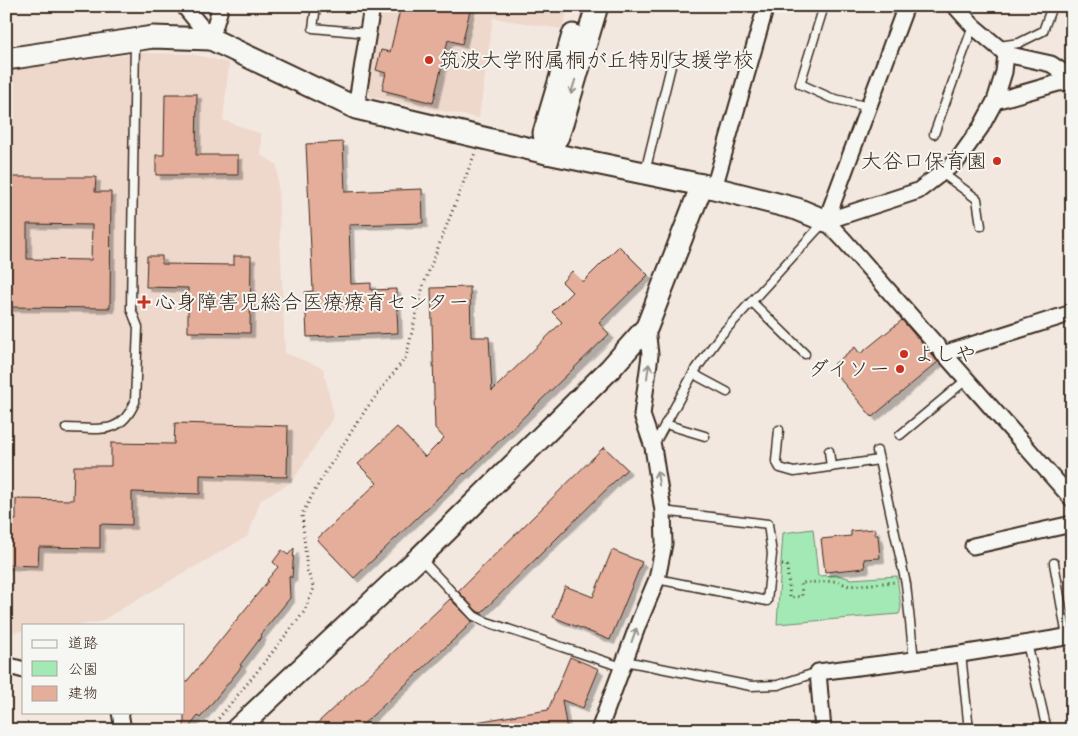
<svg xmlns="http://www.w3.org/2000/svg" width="1078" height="736" font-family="Caveat,'Klee One',sans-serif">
	<defs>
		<filter id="shadow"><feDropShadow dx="4.5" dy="4.5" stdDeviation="0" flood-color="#0004"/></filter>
	</defs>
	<rect width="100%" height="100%" fill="#f2e8e0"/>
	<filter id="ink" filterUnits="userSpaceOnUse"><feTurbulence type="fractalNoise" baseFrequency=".02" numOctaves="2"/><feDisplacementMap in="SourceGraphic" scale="10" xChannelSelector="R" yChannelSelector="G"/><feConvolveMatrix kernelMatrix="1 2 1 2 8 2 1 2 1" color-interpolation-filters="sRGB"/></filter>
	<g filter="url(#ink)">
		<g fill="#eed7cb">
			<polygon points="378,6 569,6 562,29 493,18 479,118 371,97 367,90"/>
			<polygon points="142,53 192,54 229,63 223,120 261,134 261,156 265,157 277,165 285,353 323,368 334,416 292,482 261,499 248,536 99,622 78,625 24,625 24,631 6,633 6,71"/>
		</g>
		<polygon fill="#a3e9b5" stroke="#6f8a6a" points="813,529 818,576 838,575 851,579 897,576 901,608 899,614 777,624 783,533"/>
		<g fill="#e4ae9a" stroke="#3b2a1e" fill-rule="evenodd" filter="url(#shadow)">
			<polygon points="401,6 471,6 462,44 448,40 433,103 382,90 386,73 376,70 381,50 390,52"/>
			<polygon points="165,94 197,94 196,155 238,155 238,175 156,175 156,155 164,155"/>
			<polygon points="343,142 345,192 422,189 423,223 349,225 351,284 371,283 371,290 396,289 398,333 307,337 305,292 313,291 306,144"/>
			<path d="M 6,177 L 96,177 L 95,192 L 111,192 L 110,308 L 6,307 ZM 27,224 L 92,225 L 91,260 L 27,259 Z"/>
			<polygon points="619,246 648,275 599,323 609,334 465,474 464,473 354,578 317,539 377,483 358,464 397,427 425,457 444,438 435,428 431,288 470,287 471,337 489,337 492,391 562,322 552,312 572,292 562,282 572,271 583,282"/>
			<polygon points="147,256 162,256 162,264 234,265 234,256 251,256 250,333 188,332 188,288 146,287"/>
			<polygon points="902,320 938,362 872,417 835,373 838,370 833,365 855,347 860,354"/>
			<polygon points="175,423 288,426 287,477 200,475 200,494 132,492 132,525 100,524 100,548 39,547 38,566 6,565 6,519 16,520 16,499 73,500 74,466 111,466 111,443 174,444"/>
			<polygon points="604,447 627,469 481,613 477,611 458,591"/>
			<polygon points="875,529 875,535 878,535 880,558 864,559 865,568 825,572 821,539 851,536 851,531"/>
			<polygon points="294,548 292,578 289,576 290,598 260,635 262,636 240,665 242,666 200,718 198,716 187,730 184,730 184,685 268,581 267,580 278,567 273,562 282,550 288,555"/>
			<polygon points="612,550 642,562 610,640 553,617 565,586 593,597"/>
			<polygon points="450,599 472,621 466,628 357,730 310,730"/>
			<polygon points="570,657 599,669 583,708 562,700 567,730 477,730 476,722 548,710"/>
		</g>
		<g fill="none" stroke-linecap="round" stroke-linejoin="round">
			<g stroke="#3b2a1e" stroke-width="11">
				<g id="lane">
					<polyline points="316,6 313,28 368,33"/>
					<polyline points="824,6 800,84 831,98 869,107"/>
					<polyline points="999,46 1019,43 1043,31 1052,6"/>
					<polyline points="934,134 973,26"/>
					<polyline points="645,172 673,58"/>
					<polyline points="942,173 977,199 981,226"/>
					<polyline points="752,302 805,354"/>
					<polyline points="694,372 699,377 727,392"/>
					<polyline points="665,424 705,436"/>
					<path d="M 66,428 C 98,428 120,437 135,402 L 138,327 L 131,309 L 135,41"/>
					<polyline points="779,430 776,461 780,468 794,472 879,460"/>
					<polyline points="900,435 966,380"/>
					<polyline points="654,445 694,372 720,336 825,221"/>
					<polyline points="829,451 831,467"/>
					<polyline points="877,451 906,584 914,660"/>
					<polyline points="421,559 474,616 484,621 622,667"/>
					<polyline points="1054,563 1067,637"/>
					<polyline points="657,579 767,601 772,554 768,524 663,511"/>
					<polyline points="1027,643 1047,730"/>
					<polyline points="961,654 969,730"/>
					<polyline points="625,661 751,686 778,685 818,672"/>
				</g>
			</g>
			<g stroke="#3b2a1e" stroke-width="19">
				<g id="street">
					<polyline points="184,6 211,39"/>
					<polyline points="955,6 973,26 1006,54 1051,64 1063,72 1071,81"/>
					<polyline points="211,39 219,12 218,6"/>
					<polyline points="995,101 1004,72 1006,54"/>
					<polyline points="356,108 372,6"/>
					<polyline points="714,188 766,6"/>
					<polyline points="826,221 843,239 1072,499"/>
					<polyline points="826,221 918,191 957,161 981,127 995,101 1058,83 1072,82"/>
					<polyline points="826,221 906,6"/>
					<polyline points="943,354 1072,313"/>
					<polyline points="973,546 1072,524"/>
					<polyline points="6,665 24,670"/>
					<polyline points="120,712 123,730"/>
					<polyline points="599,730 639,622 657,579 664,544 663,511 653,447 642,415 650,355 647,327"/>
					<polyline points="823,730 818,672 961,654 1072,636"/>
				</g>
			</g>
			<g stroke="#3b2a1e" stroke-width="25">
				<g id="secondary">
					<polyline points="6,59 153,37 211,39 356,108 547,153 702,185 797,209 826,221"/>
					<polyline points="547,153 558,136 562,124 597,6"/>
					<polyline points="547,153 544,133 573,35"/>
					<polyline points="236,730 419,558 610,369 647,327 702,185"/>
				</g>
			</g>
			<g stroke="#3b2a1e" stroke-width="3" stroke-dasharray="1 4" stroke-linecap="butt">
				<polyline points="782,565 787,566 790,598 802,596 801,583 836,581 849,586 895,582"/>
				<polyline points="209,730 256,673 304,612 314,588 307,570 302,514 323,476 366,409 406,357 423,286 475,153"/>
			</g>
			<use href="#lane" stroke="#f6f6f2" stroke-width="8"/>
			<use href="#street" stroke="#f6f6f2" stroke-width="15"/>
			<use href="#secondary" stroke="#f6f6f2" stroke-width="21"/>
		</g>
		<defs><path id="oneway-shaft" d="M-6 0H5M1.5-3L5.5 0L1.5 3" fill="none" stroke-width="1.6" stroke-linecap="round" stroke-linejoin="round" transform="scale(1.25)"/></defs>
		<g stroke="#989088">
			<use href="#oneway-shaft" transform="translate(573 87) rotate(107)"/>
			<use href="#oneway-shaft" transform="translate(648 371) rotate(-82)"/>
			<use href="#oneway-shaft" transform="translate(658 478) rotate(-99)"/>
			<use href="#oneway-shaft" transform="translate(634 635) rotate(-70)"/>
		</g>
	</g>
	<g fill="#c8321e" stroke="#f6f6f2" stroke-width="2">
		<circle cx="429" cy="60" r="5"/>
		<circle cx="997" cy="161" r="5"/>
		<path d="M141.5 294.5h5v5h5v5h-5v5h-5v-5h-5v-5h5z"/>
		<circle cx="904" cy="354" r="5"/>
		<circle cx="900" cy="369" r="5"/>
	</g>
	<g text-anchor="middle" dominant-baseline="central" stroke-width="4" stroke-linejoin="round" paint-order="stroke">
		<g font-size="21" fill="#3b2a1e" stroke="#f6f6f2" text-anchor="start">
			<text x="439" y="60">筑波大学附属桐が丘特別支援学校</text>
			<text x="987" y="161" text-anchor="end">大谷口保育園</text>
			<text x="155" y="302">心身障害児総合医療療育センター</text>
			<text x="914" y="354">よしや</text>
			<text x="890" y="369" text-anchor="end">ダイソー</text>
		</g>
	</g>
	<rect width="1078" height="736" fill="none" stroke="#f6f6f2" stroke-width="25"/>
	<rect x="12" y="12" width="1053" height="711" fill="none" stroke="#3b2a1e" stroke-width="2" filter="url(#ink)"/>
	<rect x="22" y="624" width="162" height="90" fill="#f6f6f2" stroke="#aba49d"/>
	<rect x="32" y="640" width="25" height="8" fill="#f6f6f2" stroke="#aba49d"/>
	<text x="68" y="648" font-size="15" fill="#3b2a1e">道路</text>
	<rect x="32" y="661" width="25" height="15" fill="#a3e9b5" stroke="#aba49d"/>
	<text x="68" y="674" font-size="15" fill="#3b2a1e">公園</text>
	<rect x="32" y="686" width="25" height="15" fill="#e4ae9a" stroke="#aba49d"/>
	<text x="68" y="698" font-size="15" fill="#3b2a1e">建物</text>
</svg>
